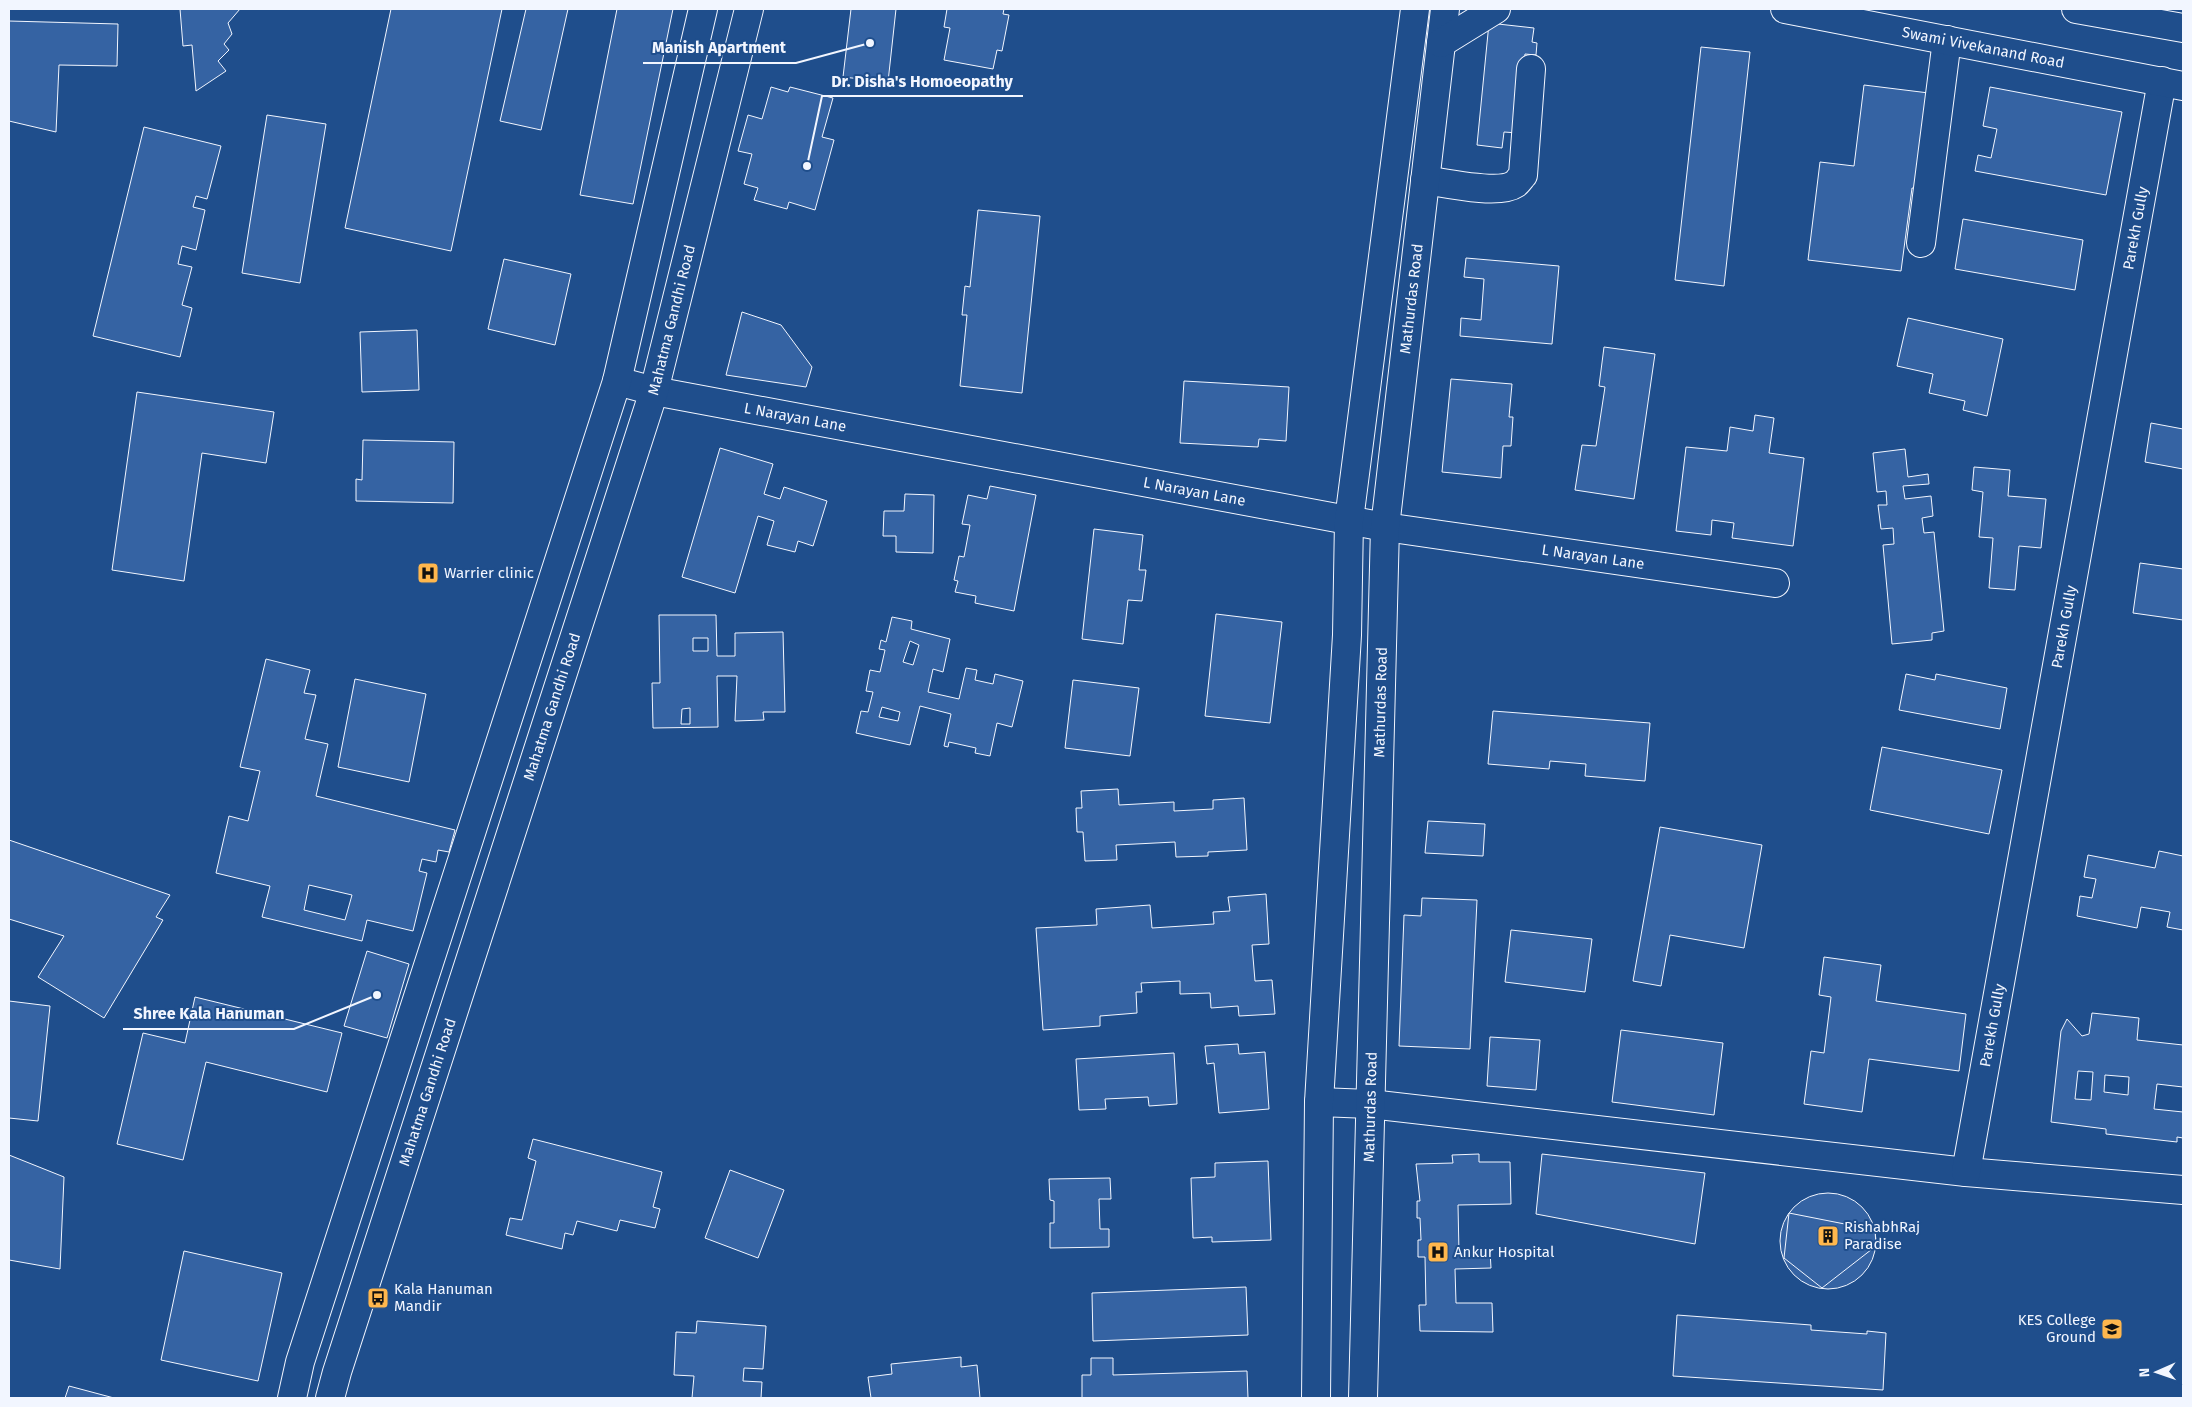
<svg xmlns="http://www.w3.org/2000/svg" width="2192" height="1407" font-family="'Fira Sans',sans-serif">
	<rect width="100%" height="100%" fill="#1f4e8c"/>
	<g fill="#3563a3" stroke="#f2f6ff" fill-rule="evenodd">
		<polygon points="180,9 240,9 228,23 232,34 224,44 229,50 218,61 226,71 196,91 192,45 183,46"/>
		<polygon points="391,9 502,9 451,251 345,228"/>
		<polygon points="526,9 568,9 541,130 500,121"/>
		<polygon points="617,9 673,9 633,204 580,195"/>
		<polygon points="851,9 896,9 888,82 843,77"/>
		<polygon points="947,9 1004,9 1003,14 1009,15 1002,51 997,50 993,69 944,60 950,28 944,27"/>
		<polygon points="9,21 118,24 117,66 59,65 56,132 9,121"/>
		<polygon points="1489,23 1534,28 1532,42 1537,43 1536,55 1525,54 1518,133 1504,132 1502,148 1477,145"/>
		<polygon points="1701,47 1750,52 1724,286 1675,280"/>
		<polygon points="1864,85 1937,94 1925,190 1912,188 1901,271 1808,260 1820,162 1854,166"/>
		<polygon points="771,87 788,92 790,87 833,98 822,137 834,140 815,210 789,202 787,209 754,200 758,188 744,184 752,154 738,151 748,115 762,119"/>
		<polygon points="1990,87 2122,112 2106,195 1975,171 1978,155 1991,158 1997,129 1983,126"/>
		<polygon points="267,115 326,124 300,283 242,273"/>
		<polygon points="144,127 221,146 207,199 196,196 193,207 205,210 196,250 182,246 178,264 192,267 182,305 192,308 180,357 93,336"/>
		<polygon points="978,210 1040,216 1022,393 960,386 967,315 962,315 965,286 970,287"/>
		<polygon points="1963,219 2083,240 2075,290 1955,269"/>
		<polygon points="1466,258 1559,266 1552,344 1460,336 1461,318 1481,320 1484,279 1464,277"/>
		<polygon points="504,259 571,274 555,345 488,329"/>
		<polygon points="742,312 781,325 812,367 806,387 726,375"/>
		<polygon points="1908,318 2003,339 1987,416 1963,410 1965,401 1929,393 1933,374 1897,366"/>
		<polygon points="417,330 419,390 362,392 360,332"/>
		<polygon points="1604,347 1655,354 1634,499 1575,490 1582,445 1596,446 1605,387 1599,386"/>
		<polygon points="1451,379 1512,384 1509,417 1513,417 1511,446 1503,446 1501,478 1442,472"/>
		<polygon points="1184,381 1289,387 1286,441 1259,439 1258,447 1180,443"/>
		<polygon points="137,392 274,412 266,463 202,453 184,581 112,570"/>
		<polygon points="1755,415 1774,418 1769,453 1804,458 1793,546 1732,538 1734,523 1712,520 1711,535 1676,531 1686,447 1727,451 1730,427 1753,431"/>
		<polygon points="2151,423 2183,429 2183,469 2145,462"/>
		<polygon points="363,440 454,442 453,503 356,501 356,479 362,480"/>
		<polygon points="720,448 773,464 764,494 780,499 784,487 827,501 813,546 798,541 795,552 767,545 774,521 758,516 735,593 682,577"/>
		<polygon points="1905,449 1908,477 1928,474 1929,484 1903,486 1905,499 1931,496 1933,516 1922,518 1924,533 1934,532 1944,631 1932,633 1932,640 1892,644 1883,545 1894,544 1893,528 1881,529 1878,505 1887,505 1886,491 1877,492 1873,453"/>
		<polygon points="1974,467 2010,470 2008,496 2046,499 2041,548 2019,546 2015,590 1989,588 1993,538 1979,537 1983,492 1972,490"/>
		<polygon points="990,486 1036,495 1014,611 975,603 976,596 955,592 958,581 954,580 959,556 964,557 970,525 962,524 968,495 987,499"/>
		<polygon points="905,494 934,495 933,553 896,552 896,536 883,536 884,511 904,511"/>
		<polygon points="1094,529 1143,535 1139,570 1146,570 1142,601 1128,600 1123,644 1082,639"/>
		<polygon points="2140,563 2183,569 2183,620 2133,613"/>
		<polygon points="1216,614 1282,622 1270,723 1205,716"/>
		<path d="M 659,615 L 716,615 L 717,656 L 735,656 L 735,633 L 783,632 L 785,712 L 763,712 L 764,720 L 735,721 L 737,676 L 717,676 L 718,727 L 653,728 L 652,683 L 660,683 ZM 693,638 L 708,638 L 708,651 L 693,651 ZM 690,708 L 690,724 L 681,724 L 682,709 Z"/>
		<path d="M 892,617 L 912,621 L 911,629 L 950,639 L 943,672 L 933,669 L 928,692 L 959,699 L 966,668 L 977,670 L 975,680 L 993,684 L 995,674 L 1023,681 L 1012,727 L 997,723 L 990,756 L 975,753 L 976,748 L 949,742 L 948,747 L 944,746 L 951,714 L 920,706 L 910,745 L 856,733 L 861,711 L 868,712 L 873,692 L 866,691 L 870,670 L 880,672 L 885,650 L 879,649 L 881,640 L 886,642 ZM 910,641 L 919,645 L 913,665 L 903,662 ZM 882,707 L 900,712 L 898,721 L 879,717 Z"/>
		<path d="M 266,659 L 310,670 L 304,693 L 316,695 L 305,739 L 328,744 L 316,796 L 455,830 L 449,852 L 438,850 L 436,862 L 422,859 L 419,871 L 427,873 L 413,931 L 367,920 L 362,941 L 262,917 L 270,886 L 216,873 L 229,816 L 248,821 L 260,771 L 240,767 ZM 309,885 L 352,895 L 345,920 L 304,910 Z"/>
		<polygon points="1906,674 1935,680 1936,674 2007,688 2000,729 1899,710"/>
		<polygon points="355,679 426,694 409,782 338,767"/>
		<polygon points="1073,680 1139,688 1130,756 1065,748"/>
		<polygon points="1493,711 1650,723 1645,781 1585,776 1586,764 1550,761 1549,769 1488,764"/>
		<polygon points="1882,747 2002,770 1989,834 1870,810"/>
		<polygon points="1118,789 1119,805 1174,802 1174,811 1213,809 1213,800 1244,798 1247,850 1208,852 1208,856 1176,857 1175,842 1116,845 1117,860 1085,861 1083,832 1077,832 1076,808 1082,808 1081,791"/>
		<polygon points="1428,821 1485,824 1483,856 1425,853"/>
		<polygon points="1660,827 1762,845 1744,948 1670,935 1661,986 1633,981"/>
		<polygon points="9,840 170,895 156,917 163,920 104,1018 38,977 64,936 9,919"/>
		<polygon points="2159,851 2183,856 2183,930 2167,927 2170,912 2141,907 2137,928 2077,916 2080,896 2092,898 2096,879 2084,877 2088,855 2155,868"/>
		<polygon points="1266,894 1269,944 1252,945 1255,981 1272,980 1275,1014 1239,1016 1238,1006 1211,1008 1210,993 1180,994 1180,981 1141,983 1142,992 1136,992 1137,1013 1100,1016 1100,1026 1043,1030 1036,928 1097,925 1096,909 1150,905 1152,928 1214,924 1213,912 1230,911 1228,897"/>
		<polygon points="1422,898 1477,900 1470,1049 1399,1046 1404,915 1421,916"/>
		<polygon points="1511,930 1592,939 1585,992 1505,982"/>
		<polygon points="367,951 409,964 387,1038 344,1026"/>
		<polygon points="1824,957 1881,965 1876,1001 1966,1014 1959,1071 1869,1059 1862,1112 1804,1104 1811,1051 1824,1053 1831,997 1819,995"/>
		<polygon points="195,997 342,1033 327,1092 206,1062 183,1160 117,1144 143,1033 185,1043"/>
		<polygon points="9,1001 50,1006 38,1121 9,1118"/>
		<path d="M 2092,1013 L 2139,1018 L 2137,1040 L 2183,1045 L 2183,1087 L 2157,1084 L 2154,1109 L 2183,1112 L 2183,1138 L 2177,1137 L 2177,1142 L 2106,1134 L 2106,1129 L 2051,1122 L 2061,1031 L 2067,1019 L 2082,1036 L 2089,1034 ZM 2078,1071 L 2093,1072 L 2091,1100 L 2075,1099 ZM 2105,1075 L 2129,1077 L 2128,1095 L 2104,1092 Z"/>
		<polygon points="1621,1030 1723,1043 1714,1115 1612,1102"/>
		<polygon points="1490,1037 1540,1040 1536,1090 1487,1086"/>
		<polygon points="1238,1044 1239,1054 1265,1052 1269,1109 1219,1113 1214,1063 1207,1064 1205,1046"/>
		<polygon points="1174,1053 1177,1104 1149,1106 1148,1097 1105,1099 1106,1109 1079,1110 1076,1059"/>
		<polygon points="533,1139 662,1172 653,1207 660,1209 655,1228 620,1220 617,1231 577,1221 573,1235 565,1233 562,1249 506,1235 510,1218 522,1220 536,1161 528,1158"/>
		<polygon points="1479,1154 1479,1162 1510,1162 1511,1204 1458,1205 1459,1253 1490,1251 1491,1268 1455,1269 1456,1303 1492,1303 1493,1332 1420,1331 1419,1305 1426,1305 1425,1257 1418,1257 1418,1240 1421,1240 1420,1218 1417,1218 1417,1201 1420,1201 1416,1164 1453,1163 1452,1155"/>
		<polygon points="1542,1154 1705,1173 1695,1244 1536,1214"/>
		<polygon points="9,1155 64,1177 60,1269 9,1260"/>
		<polygon points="1268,1161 1271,1240 1212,1242 1212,1237 1193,1238 1191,1178 1215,1177 1215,1163"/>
		<polygon points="730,1170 784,1190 758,1258 705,1238"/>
		<polygon points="1110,1178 1111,1199 1099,1199 1100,1229 1109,1229 1109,1247 1050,1248 1050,1223 1054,1223 1054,1201 1050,1200 1049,1179"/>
		<circle cx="1828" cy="1241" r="48"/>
		<polygon points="1789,1213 1875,1230 1876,1246 1822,1288 1784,1258"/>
		<polygon points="184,1251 282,1273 258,1381 161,1360"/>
		<polygon points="1246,1287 1248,1335 1093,1341 1092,1293"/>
		<polygon points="1677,1315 1811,1325 1811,1330 1867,1334 1867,1331 1886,1333 1883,1390 1673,1376"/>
		<polygon points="697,1321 766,1326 763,1369 744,1368 743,1381 762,1382 761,1398 692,1398 694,1376 674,1375 676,1332 696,1333"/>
		<polygon points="961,1357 961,1367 977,1365 980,1398 871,1398 868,1377 892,1374 891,1364"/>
		<polygon points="1091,1358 1113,1358 1113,1375 1247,1371 1248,1398 1082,1398 1082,1375 1091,1375"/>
		<polygon points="69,1386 114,1398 65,1398"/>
	</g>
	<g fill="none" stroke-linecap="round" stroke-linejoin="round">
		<g stroke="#f2f6ff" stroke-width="30">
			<g id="minor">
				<path d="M 1425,180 C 1445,183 1499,195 1515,184 C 1518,182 1521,177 1523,175 L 1531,69"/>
				<polyline points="1921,243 1947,40"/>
				<path id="s1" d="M 617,381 L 654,391 L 1385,527 L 1775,583"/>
				<polyline points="1319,1102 1370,1104 1966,1172 2183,1190"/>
				<path id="s2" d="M 1966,1172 L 2162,81"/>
			</g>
		</g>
		<g stroke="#f2f6ff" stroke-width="30">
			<g id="tertiary">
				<polyline points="1316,1398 1319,1102 1347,635 1349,520 1415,9"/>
				<path id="s3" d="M 1363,1398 L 1385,527 L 1445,9"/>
			</g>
		</g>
		<g stroke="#f2f6ff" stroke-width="30">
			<g id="secondary">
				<polyline points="292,1398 300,1362 617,381 703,9"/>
				<path id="s4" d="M 330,1398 L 337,1372 L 654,391 L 749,9"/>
			</g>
		</g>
		<g stroke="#f2f6ff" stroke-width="30">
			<g id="primary">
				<path id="s5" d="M 1785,9 L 2183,86"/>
				<polyline points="2076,9 2183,28"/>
				<polyline points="1441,43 1496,9"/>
			</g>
		</g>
		<use href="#minor" stroke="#1f4e8c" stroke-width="28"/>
		<use href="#tertiary" stroke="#1f4e8c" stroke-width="28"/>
		<use href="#secondary" stroke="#1f4e8c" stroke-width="28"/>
		<use href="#primary" stroke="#1f4e8c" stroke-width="28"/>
	</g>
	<defs>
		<g id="hospital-square" transform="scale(1.125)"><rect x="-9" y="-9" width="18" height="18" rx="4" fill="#ffb74d" stroke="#1f4e8c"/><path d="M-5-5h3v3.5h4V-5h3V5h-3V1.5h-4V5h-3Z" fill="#111"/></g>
		<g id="building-square" transform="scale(1.125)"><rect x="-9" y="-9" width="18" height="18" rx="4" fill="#ffb74d" stroke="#1f4e8c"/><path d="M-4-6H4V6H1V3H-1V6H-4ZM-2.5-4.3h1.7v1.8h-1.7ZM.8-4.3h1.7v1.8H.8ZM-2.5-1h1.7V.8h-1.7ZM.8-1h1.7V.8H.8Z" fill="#111"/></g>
		<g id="bus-square" transform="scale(1.125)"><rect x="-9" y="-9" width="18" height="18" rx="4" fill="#ffb74d" stroke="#1f4e8c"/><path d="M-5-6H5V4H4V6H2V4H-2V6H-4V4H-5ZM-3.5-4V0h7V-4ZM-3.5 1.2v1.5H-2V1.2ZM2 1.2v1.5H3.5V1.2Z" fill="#111"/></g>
		<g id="university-square" transform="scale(1.125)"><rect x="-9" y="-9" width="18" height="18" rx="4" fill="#ffb74d" stroke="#1f4e8c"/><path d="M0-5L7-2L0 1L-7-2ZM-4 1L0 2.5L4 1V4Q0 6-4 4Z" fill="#111"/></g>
	</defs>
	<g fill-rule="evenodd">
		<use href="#hospital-square" x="428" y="573"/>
		<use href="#building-square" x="1828" y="1236"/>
		<use href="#hospital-square" x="1438" y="1252"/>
		<use href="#bus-square" x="378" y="1298"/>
		<use href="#university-square" x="2112" y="1329"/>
	</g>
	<g text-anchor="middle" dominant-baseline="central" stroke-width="4" stroke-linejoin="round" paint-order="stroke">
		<g font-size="15" fill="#f2f6ff" stroke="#1f4e8c">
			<text stroke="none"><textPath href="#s5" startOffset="202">Swami Vivekanand Road</textPath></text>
			<text stroke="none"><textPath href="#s2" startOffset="959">Parekh Gully</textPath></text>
			<text stroke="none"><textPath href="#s3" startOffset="1101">Mathurdas Road</textPath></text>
			<text stroke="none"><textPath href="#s4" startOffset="1131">Mahatma Gandhi Road</textPath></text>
			<text stroke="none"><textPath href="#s1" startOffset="182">L Narayan Lane</textPath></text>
			<text stroke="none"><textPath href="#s1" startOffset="588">L Narayan Lane</textPath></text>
			<text stroke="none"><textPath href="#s1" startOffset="992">L Narayan Lane</textPath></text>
			<text stroke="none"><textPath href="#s2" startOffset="554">Parekh Gully</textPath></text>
			<text stroke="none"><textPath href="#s3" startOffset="696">Mathurdas Road</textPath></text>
			<text stroke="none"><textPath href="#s4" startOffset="726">Mahatma Gandhi Road</textPath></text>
			<text stroke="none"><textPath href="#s2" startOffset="149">Parekh Gully</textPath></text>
			<text stroke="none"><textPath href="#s4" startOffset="321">Mahatma Gandhi Road</textPath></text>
			<text stroke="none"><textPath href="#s3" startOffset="291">Mathurdas Road</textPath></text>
		</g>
		<g font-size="15" fill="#f2f6ff" stroke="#1f4e8c" text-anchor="start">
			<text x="444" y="573">Warrier clinic</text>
			<text x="1844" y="1227">RishabhRaj<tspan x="1844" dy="17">Paradise</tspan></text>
			<text x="1454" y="1252">Ankur Hospital</text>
			<text x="394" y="1289">Kala Hanuman<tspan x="394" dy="17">Mandir</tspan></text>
			<text x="2096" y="1320" text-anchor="end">KES College<tspan x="2096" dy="17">Ground</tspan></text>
		</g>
	</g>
	<path fill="none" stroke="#f2f6ff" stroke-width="2" d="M870 43L796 63H643M807 166L822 96H1023M377 995L294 1029H123"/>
	<g fill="#f2f6ff" stroke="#1f4e8c" stroke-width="2">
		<circle cx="870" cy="43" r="5"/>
		<circle cx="807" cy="166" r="5"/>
		<circle cx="377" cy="995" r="5"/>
	</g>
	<g font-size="16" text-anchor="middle" font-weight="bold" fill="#f2f6ff" stroke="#1f4e8c" stroke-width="4" stroke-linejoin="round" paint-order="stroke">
		<text x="719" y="53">Manish Apartment</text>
		<text x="922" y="87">Dr. Disha's Homoeopathy</text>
		<text x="209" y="1019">Shree Kala Hanuman</text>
	</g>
	<rect width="2192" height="1407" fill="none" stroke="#f2f6ff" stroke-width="20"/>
	<g transform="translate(2157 1372) rotate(268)" stroke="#1f4e8c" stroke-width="4" paint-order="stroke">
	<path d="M0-4L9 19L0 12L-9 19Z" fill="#f2f6ff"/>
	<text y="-8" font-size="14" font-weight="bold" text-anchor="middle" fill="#f2f6ff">N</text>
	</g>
</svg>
